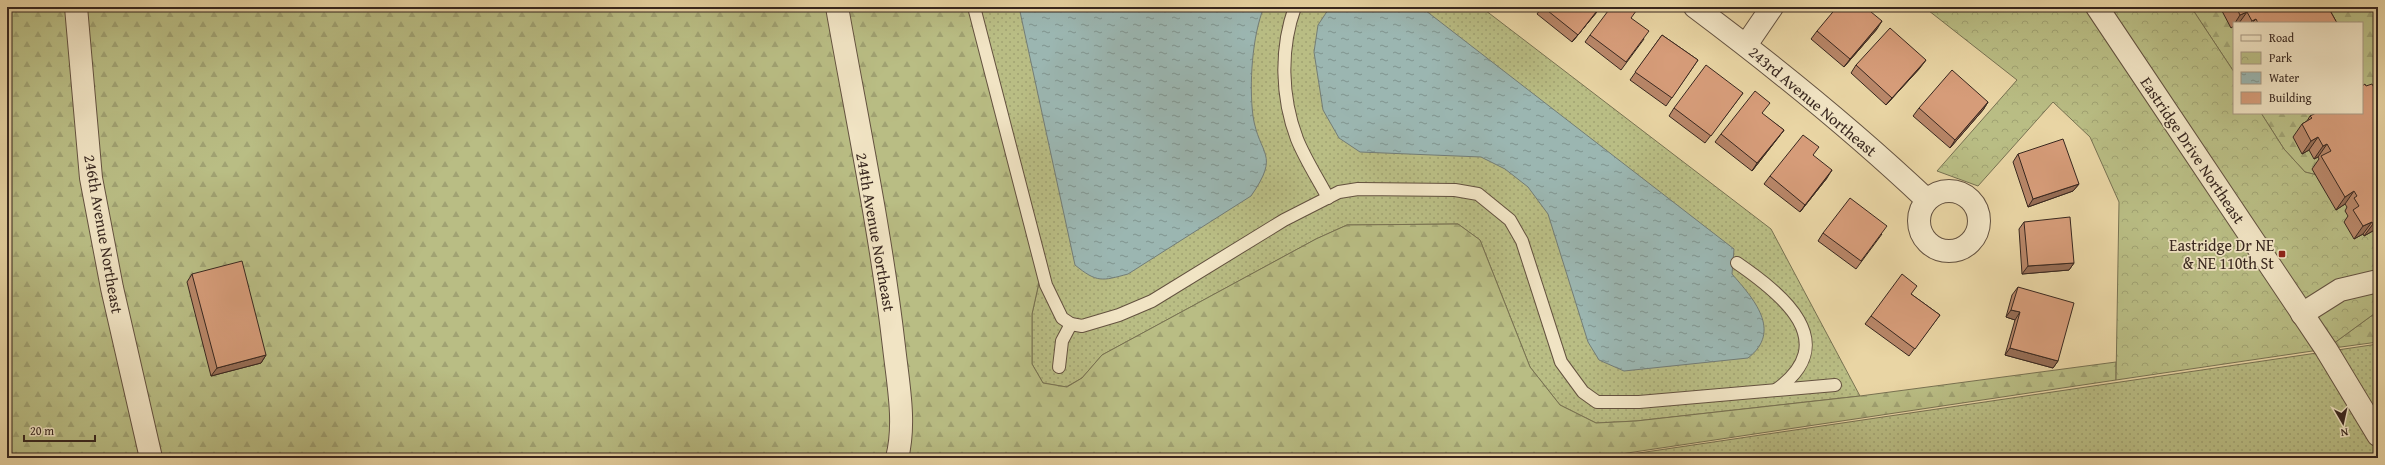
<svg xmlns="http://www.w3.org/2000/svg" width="2385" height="465" font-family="'Gentium Book Plus',serif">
	<defs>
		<pattern id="grass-dots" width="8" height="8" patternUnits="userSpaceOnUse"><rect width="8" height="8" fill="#b9bd84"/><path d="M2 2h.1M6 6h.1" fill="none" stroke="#a0a272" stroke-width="1.8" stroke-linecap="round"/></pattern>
		<pattern id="forest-firs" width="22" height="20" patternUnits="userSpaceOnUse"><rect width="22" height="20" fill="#b9bd84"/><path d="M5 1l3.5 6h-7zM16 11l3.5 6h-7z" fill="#a0a272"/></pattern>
		<pattern id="park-crowns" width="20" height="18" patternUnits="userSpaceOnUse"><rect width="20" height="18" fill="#b9bd84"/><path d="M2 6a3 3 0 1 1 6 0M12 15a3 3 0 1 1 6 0" fill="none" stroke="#a0a272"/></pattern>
		<pattern id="water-ripples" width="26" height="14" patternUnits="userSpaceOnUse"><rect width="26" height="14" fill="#9bb6b1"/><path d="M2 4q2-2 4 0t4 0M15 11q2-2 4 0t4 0" fill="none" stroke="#7f948f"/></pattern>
	</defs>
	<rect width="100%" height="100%" fill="#e9d5a4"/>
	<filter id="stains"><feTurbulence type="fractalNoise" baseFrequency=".005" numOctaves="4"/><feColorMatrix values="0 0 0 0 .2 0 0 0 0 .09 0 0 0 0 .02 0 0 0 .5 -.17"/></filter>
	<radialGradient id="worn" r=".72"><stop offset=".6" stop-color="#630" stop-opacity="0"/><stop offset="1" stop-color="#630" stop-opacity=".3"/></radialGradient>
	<g fill="url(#grass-dots)" stroke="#787252">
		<polygon points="974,7 1481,7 1771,229 1860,396 1636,421 1596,423 1560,405 1530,367 1480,240 1458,224 1347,225 1316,239 1102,355 1082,378 1066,387 1043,383 1032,364 1032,314 1042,269"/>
		<polygon points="2378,344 2378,458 1605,458"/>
	</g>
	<g fill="url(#forest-firs)" stroke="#787252">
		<polygon points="7,7 974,7 1042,269 1032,314 1032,364 1043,383 1067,387 1082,378 1102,355 1316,239 1347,225 1458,224 1480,240 1530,367 1560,405 1596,423 1636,421 1860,396 2116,362 2116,380 1594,458 7,458"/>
		<polygon points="2191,7 2378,7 2378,190 2305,172 2284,149 2261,113 2362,113 2362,23 2234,23 2234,72"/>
		<polygon points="2378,311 2378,342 2326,349"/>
	</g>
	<polygon fill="url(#park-crowns)" stroke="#787252" points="1924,7 2191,7 2234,72 2234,113 2261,113 2284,149 2305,172 2378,190 2378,311 2326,349 2116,380 2119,202 2090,137 2053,102 1978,186 1937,171 2017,80"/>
	<g fill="url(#water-ripples)" stroke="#737d77">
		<path d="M 1019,7 L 1264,7 C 1252,36 1249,85 1253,116 C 1259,156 1281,153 1251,196 L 1128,274 C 1102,281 1097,283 1075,265 Z"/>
		<path d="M 1330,7 L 1421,7 L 1734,249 L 1732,274 C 1753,298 1783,331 1748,358 L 1624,371 L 1599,360 L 1588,342 L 1548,214 L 1528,187 L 1505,169 L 1481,157 L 1360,152 L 1339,138 L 1323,110 L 1314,52 L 1318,25 Z"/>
	</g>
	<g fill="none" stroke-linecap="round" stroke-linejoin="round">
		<g stroke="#645240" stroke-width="14">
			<g id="service">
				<polyline points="974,7 1046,285 1062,318 1071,324 1082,326 1119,315 1152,301 1284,220 1339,192 1358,189 1455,190 1478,194 1510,220 1522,241 1561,362 1583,392 1597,402 1639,402 1835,385"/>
				<path d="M 1295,7 C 1280,48 1281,97 1297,139 C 1305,159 1318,179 1328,198"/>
				<path d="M 1737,263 C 1782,294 1843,342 1776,390"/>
				<polyline points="1059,367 1062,341 1071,324"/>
			</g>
		</g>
		<g stroke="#645240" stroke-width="24">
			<g id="minor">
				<polyline points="76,7 91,178 112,288 151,458"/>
				<path d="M 837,7 C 857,120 881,233 894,347 C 898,383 906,423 897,458"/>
				<path d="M 1695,7 C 1775,67 1854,131 1927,200"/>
				<polyline points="2097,7 2326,349 2378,435"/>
				<polyline points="1746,45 1772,7"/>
				<circle cx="1949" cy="221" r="30"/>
				<polyline points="2302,314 2340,290 2378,281"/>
			</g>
		</g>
		<use href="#service" stroke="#f1e4c4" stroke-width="12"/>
		<use href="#minor" stroke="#f1e4c4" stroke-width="22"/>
	</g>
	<g fill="#b88668" stroke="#38271f">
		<polygon points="1542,7 1601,7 1572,42 1537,14"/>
		<polygon points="2225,7 2328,7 2337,23 2234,23 2234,26 2231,28 2222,11"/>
		<polygon points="2374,7 2378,7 2378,25 2377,25"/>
		<polygon points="1631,18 1644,39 1621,70 1585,42 1590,35"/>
		<polygon points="1877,29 1844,67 1811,39 1817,31"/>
		<polygon points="1662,35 1698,60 1666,106 1630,80"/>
		<polygon points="2378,39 2378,47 2376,42"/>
		<polygon points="1856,65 1920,68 1886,105 1851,73"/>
		<polygon points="1743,93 1705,143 1669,116 1674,108"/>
		<polygon points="1988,102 1983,110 1950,148 1913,116 1919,108"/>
		<polygon points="2377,106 2378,107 2378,228 2364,236 2363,234 2354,239 2344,222 2348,216 2345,211 2347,207 2345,204 2336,210 2312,169 2319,159 2318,157 2314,159 2309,150 2302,154 2293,137 2302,124 2307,121 2310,116"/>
		<polygon points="1762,114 1784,130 1752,171 1715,142 1721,134"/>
		<polygon points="2018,154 2079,184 2073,191 2028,207 2013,162"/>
		<polygon points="1813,155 1827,178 1800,212 1764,184 1770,176"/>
		<polygon points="2024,222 2074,263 2069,270 2022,274 2019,229"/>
		<polygon points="1823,233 1882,234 1856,269 1818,241"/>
		<polygon points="192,274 266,355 261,363 211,376 187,282"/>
		<polygon points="2018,287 2058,361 2053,368 2005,355 2015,320 2006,317 2012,295"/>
		<polygon points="1911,294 1940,315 1909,356 1865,324 1871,316"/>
	</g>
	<g fill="#966d55" stroke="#38271f">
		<polygon points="1600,7 1601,7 1572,42 1578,35"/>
		<polygon points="2247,12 2239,23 2235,23 2240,15"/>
		<polygon points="2256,19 2252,23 2250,23 2252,21"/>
		<polygon points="1882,21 1877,29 1844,67 1850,59"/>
		<polygon points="1926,60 1920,68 1886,105 1892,98"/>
		<polygon points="1988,102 1983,110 1950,148 1955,140"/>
		<polygon points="1784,130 1778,138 1752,171 1757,163"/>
		<polygon points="2318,137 2309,150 2302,154 2311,141"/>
		<polygon points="2327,144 2318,157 2314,159 2323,146"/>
		<polygon points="1832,170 1827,178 1800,212 1805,205"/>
		<polygon points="2079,184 2073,191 2028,207 2033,199"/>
		<polygon points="2354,191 2345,204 2336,210 2345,197"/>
		<polygon points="2378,221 2378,228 2364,236 2373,224"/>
		<polygon points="2372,222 2363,234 2354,239 2363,226"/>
		<polygon points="2074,263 2069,270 2022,274 2028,266"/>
		<polygon points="2011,310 2020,312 2015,320 2006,317"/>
		<polygon points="2010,348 2058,361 2053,368 2005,355"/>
		<polygon points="266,355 261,363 211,376 217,368"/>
	</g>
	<g fill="#d69c79" stroke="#38271f">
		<polygon points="1543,7 1600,7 1578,35"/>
		<polygon points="1611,7 1639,7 1631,18 1649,31 1626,62 1590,35"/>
		<polygon points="1837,7 1865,7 1882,21 1850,59 1817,31"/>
		<polygon points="2236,7 2328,7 2337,23 2258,23 2256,19 2252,21 2247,12 2240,15"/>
		<polygon points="1890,28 1926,60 1892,98 1856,65"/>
		<polygon points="1662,35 1698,60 1672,98 1635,72"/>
		<polygon points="1706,65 1743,93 1711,136 1674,108"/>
		<polygon points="1952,70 1988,102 1955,140 1919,108"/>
		<polygon points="2365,84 2366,86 2372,84 2378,95 2378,102 2376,103 2378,107 2378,221 2373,224 2372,222 2363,226 2353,210 2359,206 2354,198 2357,196 2354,191 2345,197 2321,156 2331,151 2327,144 2323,146 2318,137 2311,141 2302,124 2312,118 2310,116 2316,113 2362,113 2362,86"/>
		<polygon points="1755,91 1770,103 1762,113 1784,130 1757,163 1721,134"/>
		<polygon points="1803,135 1819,147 1813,155 1832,170 1805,205 1770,176"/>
		<polygon points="2063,139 2079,184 2033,199 2018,154"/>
		<polygon points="1850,198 1887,226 1861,261 1823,233"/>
		<polygon points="2070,217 2074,263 2028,266 2024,222"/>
		<polygon points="242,261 266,355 217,368 192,274"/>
		<polygon points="1902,274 1917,286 1911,294 1940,315 1915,349 1871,316"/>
		<polygon points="2018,287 2074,303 2058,361 2010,348 2020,312 2011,310"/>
	</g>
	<rect fill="#8f2418" stroke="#f1e4c4" stroke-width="1.5" x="2278" y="250" width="8" height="8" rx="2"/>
	<g text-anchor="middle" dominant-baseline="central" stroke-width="3.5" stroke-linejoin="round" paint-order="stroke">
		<g font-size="16" fill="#38271f" stroke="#f1e4c4">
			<text transform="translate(1813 101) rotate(40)">243rd Avenue Northeast</text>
			<text transform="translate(2193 150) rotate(56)">Eastridge Drive Northeast</text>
			<text transform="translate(876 232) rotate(80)">244th Avenue Northeast</text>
			<text transform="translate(104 234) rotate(80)">246th Avenue Northeast</text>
		</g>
		<g font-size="16" fill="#38271f" stroke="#f1e4c4" text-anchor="end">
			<text x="2274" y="245">Eastridge Dr NE<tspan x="2274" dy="18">&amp; NE 110th St</tspan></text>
		</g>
	</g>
	<rect width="2385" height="465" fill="none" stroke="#e9d5a4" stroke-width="24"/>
	<rect x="8" y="8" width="2369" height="449" fill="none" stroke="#38271f" stroke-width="2"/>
	<rect x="12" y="12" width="2361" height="441" fill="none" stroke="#38271f"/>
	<rect x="2233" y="22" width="130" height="92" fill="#f1e4c4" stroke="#a79882"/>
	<rect x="2241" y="35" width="20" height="6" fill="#f1e4c4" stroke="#a79882"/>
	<text x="2269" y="42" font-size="12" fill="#38271f">Road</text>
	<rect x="2241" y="52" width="20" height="12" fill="url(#park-crowns)" stroke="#a79882"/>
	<text x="2269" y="62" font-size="12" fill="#38271f">Park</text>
	<rect x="2241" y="72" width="20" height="12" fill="url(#water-ripples)" stroke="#a79882"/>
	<text x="2269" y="82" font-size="12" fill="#38271f">Water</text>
	<rect x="2241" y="92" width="20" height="12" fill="#d69c79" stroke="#a79882"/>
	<text x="2269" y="102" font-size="12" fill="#38271f">Building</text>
	<g transform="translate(2343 423) rotate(171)" stroke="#f1e4c4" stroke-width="3" paint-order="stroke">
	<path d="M0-3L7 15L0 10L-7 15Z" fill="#38271f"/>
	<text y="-6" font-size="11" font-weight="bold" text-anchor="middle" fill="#38271f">N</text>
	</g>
	<path d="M24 435v6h71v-6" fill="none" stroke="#38271f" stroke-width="2"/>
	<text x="30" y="435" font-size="12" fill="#38271f" stroke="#f1e4c4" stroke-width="3" paint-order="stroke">20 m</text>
	<rect width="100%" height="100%" filter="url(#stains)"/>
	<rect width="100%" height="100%" fill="url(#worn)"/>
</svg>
